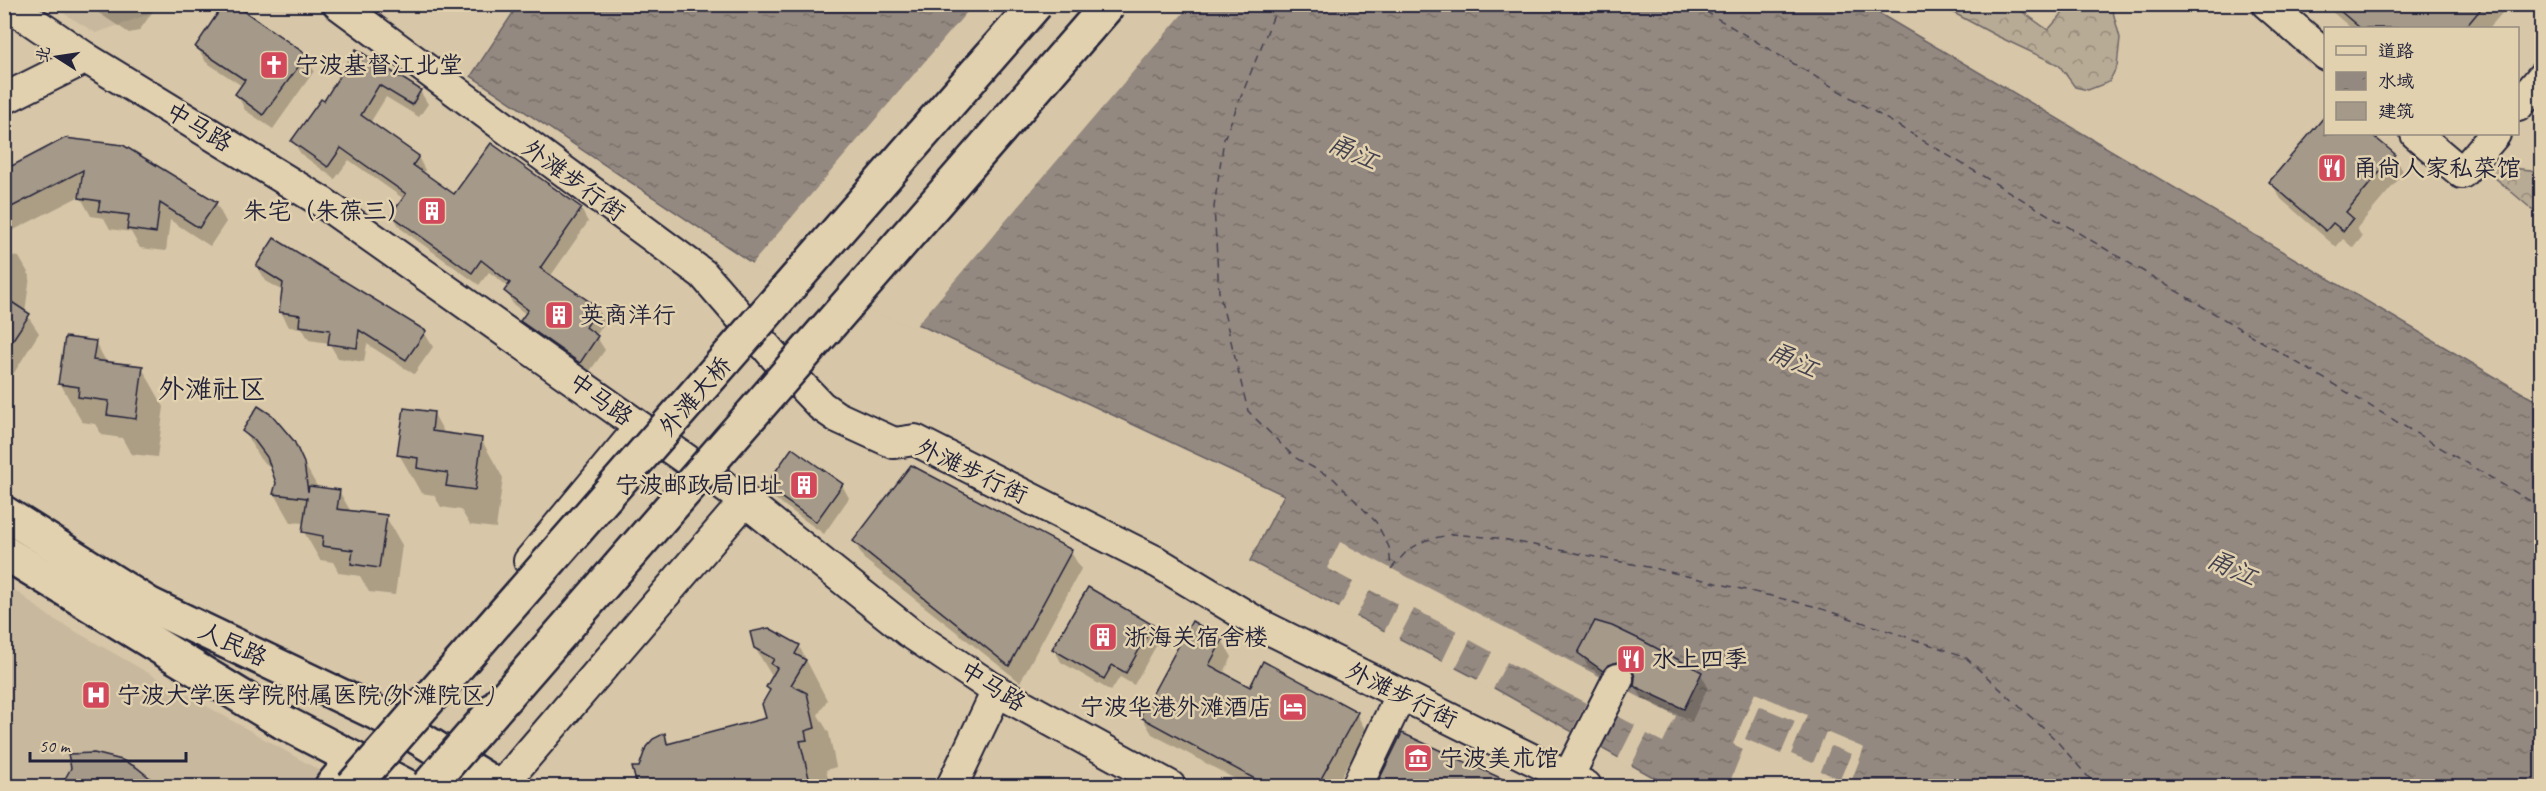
<svg xmlns="http://www.w3.org/2000/svg" width="2546" height="791" font-family="Caveat,'LXGW WenKai TC',sans-serif">
	<defs>
		<pattern id="forest-crowns" width="20" height="18" patternUnits="userSpaceOnUse" patternTransform="scale(1.5)"><rect width="20" height="18" fill="#b8ab95"/><path d="M2 6a3 3 0 1 1 6 0M12 15a3 3 0 1 1 6 0" fill="none" stroke="#958b7b"/></pattern>
		<pattern id="water-ripples" width="26" height="14" patternUnits="userSpaceOnUse" patternTransform="scale(1.5)"><rect width="26" height="14" fill="#948980"/><path d="M2 4q2-2 4 0t4 0M15 11q2-2 4 0t4 0" fill="none" stroke="#78706a"/></pattern>
	</defs>
	<rect width="100%" height="100%" fill="#d7c6a7"/>
	<filter id="ink" filterUnits="userSpaceOnUse"><feTurbulence type="fractalNoise" baseFrequency=".0167" numOctaves="2"/><feDisplacementMap in="SourceGraphic" scale="12" xChannelSelector="R" yChannelSelector="G"/><feConvolveMatrix kernelMatrix="1 2 1 2 8 2 1 2 1" color-interpolation-filters="sRGB"/></filter>
	<g filter="url(#ink)">
		<g fill="#c8b89e">
			<polygon points="50,5 156,5 147,15 96,33"/>
			<polygon points="4,582 50,617 324,773 312,786 5,786"/>
		</g>
		<g fill="url(#forest-crowns)" stroke="#6d6668" stroke-width="1.5">
			<polygon points="1939,5 2013,5 2048,30 2070,5 2102,5 2113,12 2120,38 2117,66 2109,82 2088,90 2075,87 2059,65 1997,36"/>
			<polygon points="2480,165 2531,170 2541,175 2541,217"/>
		</g>
		<polygon fill="url(#water-ripples)" stroke="#666064" stroke-width="1.5" points="502,5 1865,5 2541,404 2541,786 1669,786 1487,684 1250,561 1284,495 922,326 758,267 471,76 513,13"/>
		<g fill="#d7c6a7" fill-rule="evenodd">
			<polygon points="973,5 1190,5 915,327 750,266"/>
			<polygon points="1340,542 1676,716 1663,742 1647,734 1630,768 1617,761 1635,725 1609,712 1591,746 1570,735 1586,703 1507,662 1492,691 1477,682 1492,652 1470,640 1454,671 1441,664 1457,631 1414,609 1397,641 1383,634 1398,604 1370,590 1355,619 1338,610 1353,582 1327,568"/>
			<path d="M 1755,693 L 1807,715 L 1791,754 L 1813,763 L 1826,732 L 1864,748 L 1851,782 L 1862,786 L 1744,786 L 1731,779 L 1743,749 L 1733,744 ZM 1759,706 L 1795,721 L 1781,754 L 1745,739 ZM 1831,746 L 1851,754 L 1840,779 L 1821,771 Z"/>
		</g>
		<g fill="#0003">
			<polygon points="85,4 158,4 139,31 129,33"/>
			<polygon points="2323,4 2510,4 2489,28 2351,28"/>
			<polygon points="197,47 305,56 314,71 273,129 245,110 237,94 242,86 206,62"/>
			<polygon points="356,51 420,91 428,104 419,117 386,97 370,123 418,157 425,170 423,174 455,196 581,209 588,222 550,277 598,310 605,322 596,336 605,350 587,375 530,334 522,321 527,315 513,304 506,291 509,287 489,272 479,285 400,228 393,215 404,199 349,160 335,179 301,154 293,141 324,103"/>
			<polygon points="2326,118 2326,134 2369,134 2394,155 2404,173 2357,228 2362,237 2353,248 2343,239 2336,247 2281,199 2271,182"/>
			<polygon points="65,140 216,203 226,222 210,246 170,220 166,251 140,248 131,232 110,229 104,218 91,216 80,196 4,235 4,171"/>
			<polygon points="4,255 19,257 30,276 25,312 39,333 12,376 4,369"/>
			<polygon points="257,266 424,332 433,347 414,374 367,344 364,362 338,358 329,343 309,340 302,328 289,327 281,312 284,292 266,281"/>
			<polygon points="95,342 107,363 142,368 164,407 157,457 131,454 122,438 102,435 95,424 82,422 60,383"/>
			<polygon points="434,414 445,434 481,439 503,478 496,528 470,525 461,510 441,507 434,495 421,493 399,454"/>
			<polygon points="244,431 292,442 318,488 339,491 351,512 386,517 402,545 395,595 369,592 360,576 339,573 333,562 320,560 304,532 305,523 291,522 275,494 278,483 273,469 260,459"/>
			<polygon points="842,485 849,498 824,534 775,499 767,486"/>
			<polygon points="854,541 1071,552 1081,569 1020,682 864,559"/>
			<polygon points="1152,626 1160,639 1134,685 1120,677 1111,691 1061,662 1054,649"/>
			<polygon points="1222,640 1232,657 1223,674 1250,689 1356,713 1366,731 1336,786 1248,786 1152,734 1142,717"/>
			<polygon points="799,646 827,700 818,715 829,733 836,767 826,770 828,778 821,780 823,786 638,786 634,769 640,768 665,735 670,745 768,719 770,693 767,687 773,678 755,648"/>
			<polygon points="1580,653 1701,674 1708,687 1692,721 1643,699 1635,686 1636,678 1634,676 1625,675 1611,683 1588,666"/>
			<polygon points="1402,735 1515,786 1378,786"/>
			<polygon points="73,768 149,780 154,786 63,786"/>
		</g>
		<g fill="none" stroke-linecap="round" stroke-linejoin="round">
			<g stroke="#444150" stroke-width="1.5" stroke-dasharray="8 6" stroke-linecap="butt">
				<polyline points="1281,4 1274,15 1224,139 1214,207 1219,292 1248,411 1294,457 1334,479 1376,522 1389,547 1391,568"/>
				<polyline points="1693,4 2542,508"/>
				<polyline points="1391,569 1408,550 1426,540 1453,534 1497,538 1653,568 1813,606 1964,656 2055,739 2096,786"/>
			</g>
		</g>
		<g fill="#a59989" stroke="#22223b" stroke-width="1.5">
			<polygon points="224,4 234,4 307,55 263,115 235,94 245,80 195,47"/>
			<polygon points="2332,4 2485,4 2465,28 2360,28"/>
			<polygon points="356,49 421,90 412,105 379,85 361,115 419,156 413,165 454,194 491,143 582,208 540,268 599,308 586,327 598,336 580,363 520,321 528,310 504,291 510,283 481,260 472,273 391,215 406,194 341,148 328,167 291,141 321,99 324,101"/>
			<polygon points="2325,116 2325,134 2371,134 2395,154 2346,212 2353,218 2343,231 2333,223 2326,231 2269,182"/>
			<polygon points="65,138 123,145 217,202 199,228 160,203 156,233 127,229 129,215 98,211 100,201 79,198 83,170 4,211 4,170"/>
			<polygon points="274,238 426,331 406,360 359,330 357,348 328,344 330,330 299,326 300,315 279,312 283,283 256,266"/>
			<polygon points="4,297 30,314 4,353"/>
			<polygon points="65,337 96,341 93,360 143,366 136,419 107,415 109,401 78,397 79,387 58,384"/>
			<polygon points="258,406 272,415 294,441 304,463 308,492 309,486 340,490 337,509 387,515 379,568 351,564 353,550 322,546 323,536 302,532 307,498 273,494 276,483 267,457 255,441 242,431"/>
			<polygon points="404,408 434,412 432,431 482,438 475,490 446,486 448,473 417,468 418,458 397,455"/>
			<polygon points="792,448 843,484 816,522 765,486"/>
			<polygon points="911,465 1072,550 1009,666 853,541"/>
			<polygon points="1088,587 1153,625 1126,673 1112,665 1104,679 1052,649"/>
			<polygon points="1192,621 1223,639 1209,665 1250,687 1263,661 1358,712 1317,786 1268,786 1140,717"/>
			<polygon points="1595,621 1612,626 1639,639 1702,672 1684,709 1634,686 1635,678 1633,670 1626,664 1617,662 1608,665 1603,671 1578,653"/>
			<polygon points="769,628 800,645 795,654 806,660 791,685 807,693 815,728 805,731 807,740 800,741 811,786 637,786 632,767 639,767 646,747 653,739 665,733 667,744 766,718 762,704 770,690 766,687 777,668 771,664 774,659 754,648 750,632"/>
			<polygon points="1402,733 1518,786 1376,786"/>
			<polygon points="94,753 122,760 136,767 160,786 61,786 71,768 68,754"/>
		</g>
		<g fill="none" stroke-linecap="round" stroke-linejoin="round">
			<g stroke="#22223b" stroke-width="34">
				<g id="minor">
					<polyline points="7,4 86,58 322,202 745,501 909,632 997,691 1170,786"/>
					<polyline points="338,4 703,274 782,365 821,406 837,417 894,443 915,440 1157,562 1263,626 1586,786"/>
					<polyline points="2267,4 2326,55"/>
					<polyline points="4,99 86,58"/>
					<polyline points="2518,106 2542,77"/>
					<polyline points="2416,134 2462,173 2495,134"/>
					<polyline points="529,561 640,427"/>
					<polyline points="1568,777 1618,679"/>
					<polyline points="501,786 745,501"/>
					<polyline points="952,786 997,691"/>
					<polyline points="1357,786 1401,694"/>
				</g>
			</g>
			<g stroke="#22223b" stroke-width="38">
				<g id="major">
					<polyline points="4,513 150,605 383,716 497,786"/>
					<polyline points="4,552 283,722 406,786"/>
					<polyline points="332,786 354,759"/>
				</g>
			</g>
			<use href="#minor" stroke="#e2d1ae" stroke-width="30"/>
			<use href="#major" stroke="#e2d1ae" stroke-width="33"/>
			<g stroke="#22223b" stroke-width="38" stroke-linecap="butt">
				<g id="major-bridge">
					<polyline points="353,786 1036,4"/>
					<polyline points="428,786 1109,4"/>
				</g>
			</g>
			<use href="#major-bridge" stroke="#e2d1ae" stroke-width="33"/>
		</g>
	</g>
	<defs>
		<g id="church-square" transform="scale(1.5)"><rect x="-9" y="-9" width="18" height="18" rx="4" fill="#d1495b" stroke="#e2d1ae"/><path d="M-1.2-6h2.4v3.5h3.3v2.4h-3.3V6h-2.4V-.1h-3.3v-2.4h3.3Z" fill="#fff"/></g>
		<g id="restaurant-square" transform="scale(1.5)"><rect x="-9" y="-9" width="18" height="18" rx="4" fill="#d1495b" stroke="#e2d1ae"/><path d="M-5-6h1v4h1v-4h1v4h1v-4h1v5L-1.5 .5V6h-2V.5L-5-1ZM5-6V6H3V1.5H1.5Q1.5-4 5-6Z" fill="#fff"/></g>
		<g id="building-square" transform="scale(1.5)"><rect x="-9" y="-9" width="18" height="18" rx="4" fill="#d1495b" stroke="#e2d1ae"/><path d="M-4-6H4V6H1V3H-1V6H-4ZM-2.5-4.3h1.7v1.8h-1.7ZM.8-4.3h1.7v1.8H.8ZM-2.5-1h1.7V.8h-1.7ZM.8-1h1.7V.8H.8Z" fill="#fff"/></g>
		<g id="hospital-square" transform="scale(1.5)"><rect x="-9" y="-9" width="18" height="18" rx="4" fill="#d1495b" stroke="#e2d1ae"/><path d="M-5-5h3v3.5h4V-5h3V5h-3V1.5h-4V5h-3Z" fill="#fff"/></g>
		<g id="hotel-square" transform="scale(1.5)"><rect x="-9" y="-9" width="18" height="18" rx="4" fill="#d1495b" stroke="#e2d1ae"/><path d="M-6-4.5h1.5V1H6V5H4.5V3h-9V5H-6ZM-4 0a1.8 1.8 0 1 1 3.6 0ZM.5 0V-2.5h3Q6-2.5 6 0Z" fill="#fff"/></g>
		<g id="museum-square" transform="scale(1.5)"><rect x="-9" y="-9" width="18" height="18" rx="4" fill="#d1495b" stroke="#e2d1ae"/><path d="M0-6L6-3V-2H-6V-3ZM-5-1h2V3h-2ZM-1-1h2V3h-2ZM3-1h2V3H3ZM-6 4H6V6H-6Z" fill="#fff"/></g>
	</defs>
	<g fill-rule="evenodd">
		<use href="#church-square" x="274" y="65"/>
		<use href="#restaurant-square" x="2332" y="168"/>
		<use href="#building-square" x="432" y="211"/>
		<use href="#building-square" x="559" y="315"/>
		<use href="#building-square" x="804" y="485"/>
		<use href="#building-square" x="1103" y="637"/>
		<use href="#restaurant-square" x="1631" y="659"/>
		<use href="#hospital-square" x="96" y="695"/>
		<use href="#hotel-square" x="1293" y="707"/>
		<use href="#museum-square" x="1418" y="758"/>
	</g>
	<g text-anchor="middle" dominant-baseline="central" stroke-width="5" stroke-linejoin="round" paint-order="stroke">
		<g font-size="24" fill="#22223b" stroke="#e2d1ae" text-anchor="start">
			<text x="295" y="65">宁波基督江北堂</text>
			<text x="2353" y="168">甬尚人家私菜馆</text>
			<text x="411" y="211" text-anchor="end">朱宅（朱葆三）</text>
			<text x="580" y="315">英商洋行</text>
			<text x="783" y="485" text-anchor="end">宁波邮政局旧址</text>
			<text x="1124" y="637">浙海关宿舍楼</text>
			<text x="1652" y="659">水上四季</text>
			<text x="117" y="695">宁波大学医学院附属医院(外滩院区)</text>
			<text x="1272" y="707" text-anchor="end">宁波华港外滩酒店</text>
			<text x="1439" y="758">宁波美术馆</text>
		</g>
		<g font-size="24" fill="#22223b" stroke="#e2d1ae">
			<text transform="translate(199 127) rotate(31)">中马路</text>
			<text transform="translate(574 180) rotate(36)">外滩步行街</text>
			<text transform="translate(695 396) rotate(-49)">外滩大桥</text>
			<text transform="translate(601 399) rotate(36)">中马路</text>
			<text transform="translate(972 471) rotate(25)">外滩步行街</text>
			<text transform="translate(233 644) rotate(25)">人民路</text>
			<text transform="translate(993 686) rotate(32)">中马路</text>
			<text transform="translate(1402 695) rotate(26)">外滩步行街</text>
		</g>
		<g font-size="26" font-style="italic" fill="#444150" stroke="#e2d1ae">
			<text transform="translate(1353 152) rotate(25)">甬江</text>
			<text transform="translate(1793 360) rotate(25)">甬江</text>
			<text transform="translate(2232 568) rotate(25)">甬江</text>
		</g>
		<g font-size="27" fill="#22223b" stroke="#e2d1ae">
			<text x="212" y="389">外滩社区</text>
		</g>
	</g>
	<rect width="2546" height="791" fill="none" stroke="#e2d1ae" stroke-width="24"/>
	<rect x="12" y="12" width="2522" height="767" fill="none" stroke="#22223b" stroke-width="2" filter="url(#ink)"/>
	<rect x="2324" y="27" width="195" height="108" fill="#e2d1ae" stroke="#958b80" stroke-width="1.5"/>
	<rect x="2336" y="46" width="30" height="9" fill="#e2d1ae" stroke="#958b80" stroke-width="1.5"/>
	<text x="2378" y="57" font-size="18" fill="#22223b">道路</text>
	<rect x="2336" y="72" width="30" height="18" fill="url(#water-ripples)" stroke="#958b80" stroke-width="1.5"/>
	<text x="2378" y="87" font-size="18" fill="#22223b">水域</text>
	<rect x="2336" y="102" width="30" height="18" fill="#a59989" stroke="#958b80" stroke-width="1.5"/>
	<text x="2378" y="117" font-size="18" fill="#22223b">建筑</text>
	<g transform="translate(57 57) rotate(282)" stroke="#e2d1ae" stroke-width="4.5" paint-order="stroke">
	<path d="M0-4.5L10 22L0 15L-10 22Z" fill="#22223b"/>
	<text y="-9" font-size="16" font-weight="bold" text-anchor="middle" fill="#22223b">北</text>
	</g>
	<path d="M30 752v9h156v-9" fill="none" stroke="#22223b" stroke-width="3"/>
	<text x="39" y="752" font-size="18" fill="#22223b" stroke="#e2d1ae" stroke-width="4.5" paint-order="stroke">50 m</text>
</svg>
